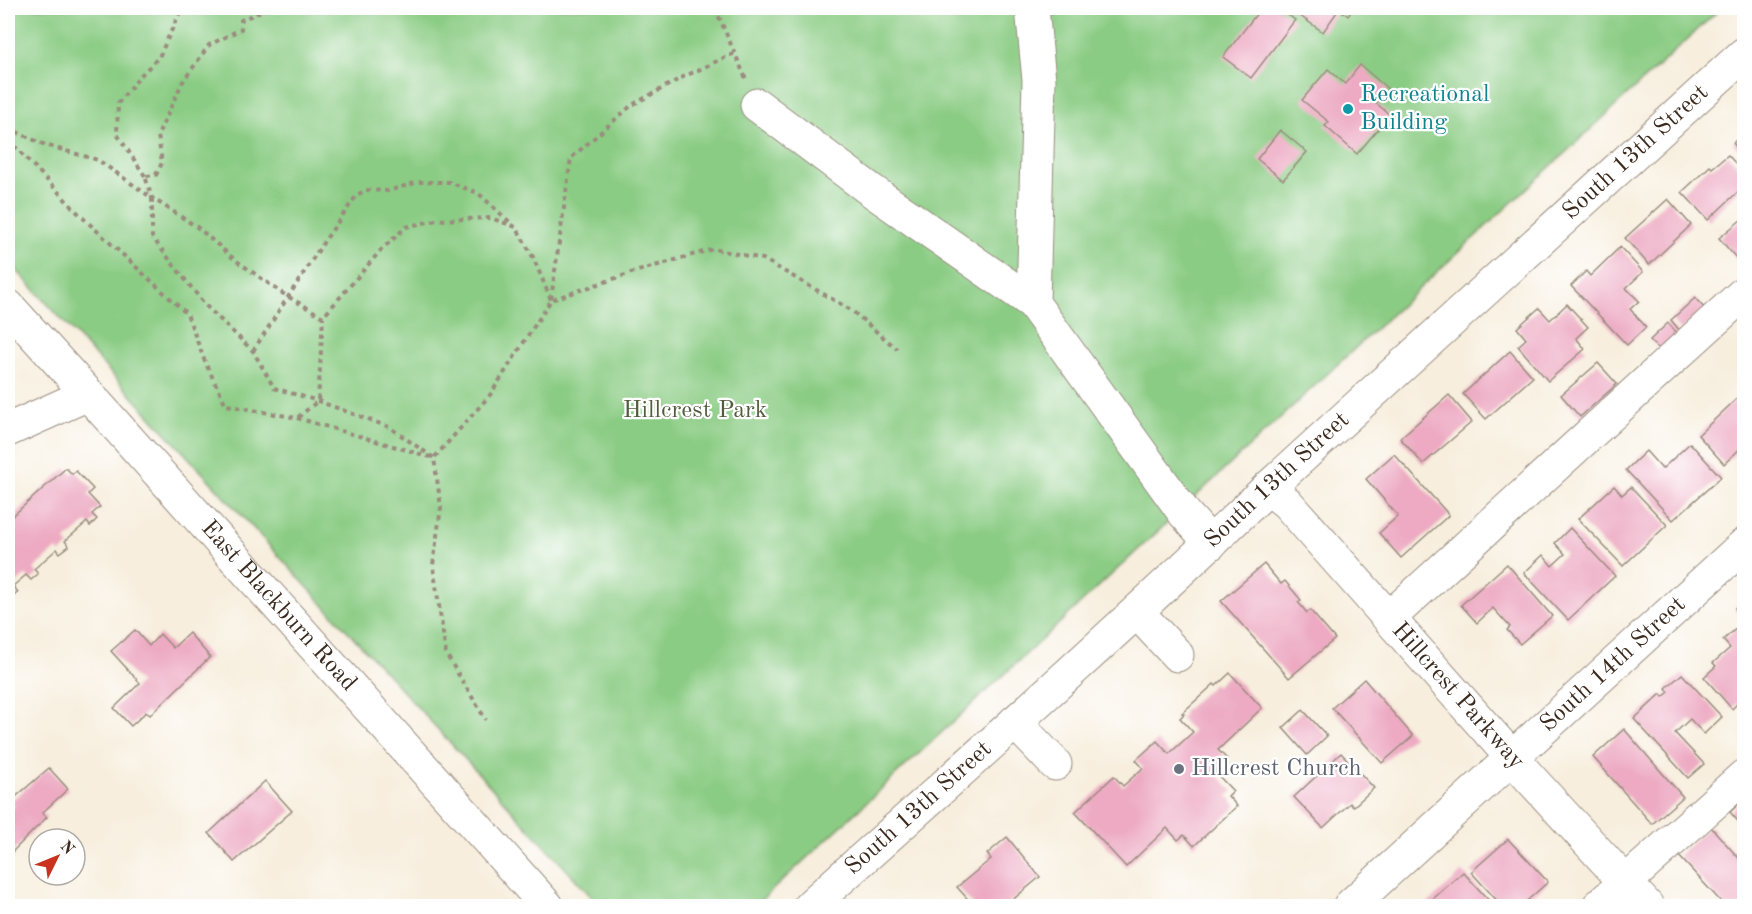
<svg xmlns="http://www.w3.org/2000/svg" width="1752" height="914" font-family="'Old Standard TT',serif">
	<rect width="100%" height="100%" fill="#fff"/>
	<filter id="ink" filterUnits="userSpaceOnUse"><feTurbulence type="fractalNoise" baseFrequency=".0167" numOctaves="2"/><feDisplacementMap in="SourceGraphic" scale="12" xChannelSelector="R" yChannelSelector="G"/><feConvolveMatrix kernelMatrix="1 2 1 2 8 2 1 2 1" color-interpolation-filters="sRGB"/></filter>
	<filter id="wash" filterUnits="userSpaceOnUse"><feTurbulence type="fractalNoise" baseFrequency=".008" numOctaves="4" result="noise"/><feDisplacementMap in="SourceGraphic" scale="24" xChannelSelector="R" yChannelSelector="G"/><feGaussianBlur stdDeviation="1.35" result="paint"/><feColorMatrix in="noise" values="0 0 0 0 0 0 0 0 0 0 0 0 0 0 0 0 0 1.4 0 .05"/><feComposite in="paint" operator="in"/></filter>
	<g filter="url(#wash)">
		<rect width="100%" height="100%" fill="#f7eedd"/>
		<polygon fill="#8bcc84" stroke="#637b51" stroke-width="1.5" points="8,8 1721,8 755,906 600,906 8,261"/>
		<g id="blocks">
			<g fill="#edaac2">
				<polygon points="1261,8 1278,8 1295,20 1251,78 1223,57"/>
				<polygon points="1295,8 1354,8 1348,16 1339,9 1323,32 1293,11"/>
				<polygon points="1360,65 1388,89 1376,103 1390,115 1357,154 1325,126 1329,122 1302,100 1328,69 1345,84"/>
				<polygon points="1280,130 1307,152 1283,180 1257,159"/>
				<polygon points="1744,133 1744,156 1733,143"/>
				<polygon points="1728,155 1744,173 1744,186 1708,220 1682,192 1710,166 1712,168"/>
				<polygon points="1668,199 1691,225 1649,265 1625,238"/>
				<polygon points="1742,219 1744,222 1744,264 1743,266 1719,238"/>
				<polygon points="1620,247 1643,272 1626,288 1639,301 1630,309 1646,327 1627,345 1571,286 1586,271 1590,276"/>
				<polygon points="1695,298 1705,309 1680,331 1671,320"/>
				<polygon points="1567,304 1588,327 1576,338 1585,349 1548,381 1518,346 1526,339 1517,328 1539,308 1550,320"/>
				<polygon points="1668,323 1678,334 1661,351 1650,340"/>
				<polygon points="1510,351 1533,377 1486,419 1463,394"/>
				<polygon points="1598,363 1617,384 1580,417 1561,395"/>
				<polygon points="1744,392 1744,445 1724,464 1698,435"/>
				<polygon points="1449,395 1472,422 1423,464 1400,438"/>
				<polygon points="1690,443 1721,477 1673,520 1626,470 1646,451 1662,469"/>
				<polygon points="1394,454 1449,515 1401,558 1379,533 1398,516 1366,479"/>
				<polygon points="66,468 72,474 76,471 93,489 88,494 100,507 92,514 97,519 90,526 87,522 65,541 69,546 60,553 57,549 34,569 38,574 31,580 26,575 13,586 18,592 13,597 8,591 8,520"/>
				<polygon points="1614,486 1622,495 1631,487 1667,525 1623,566 1578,519"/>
				<polygon points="1570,528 1615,576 1568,620 1524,573 1543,555 1552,566 1565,554 1555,543"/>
				<polygon points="1264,564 1281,584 1285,581 1301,600 1298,602 1307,613 1310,610 1335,639 1289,678 1221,601"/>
				<polygon points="1507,564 1552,616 1520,644 1507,630 1510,627 1493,608 1477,623 1461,605"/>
				<polygon points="1744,600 1744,619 1735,608"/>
				<polygon points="1738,627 1744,634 1744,697 1732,709 1704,677 1716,666 1713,663 1730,648 1723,640"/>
				<polygon points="135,630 149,646 160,634 173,648 189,633 210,657 150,715 146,712 131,726 114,708 140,683 111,651"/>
				<polygon points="1230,673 1262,708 1218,750 1227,759 1214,771 1233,791 1228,796 1237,806 1194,846 1184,835 1178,840 1167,828 1126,867 1075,812 1114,776 1123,786 1143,768 1136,760 1157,741 1169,754 1193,732 1180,718 1184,714 1182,713 1214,684 1216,686"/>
				<polygon points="1682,674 1722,717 1704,734 1690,719 1675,733 1704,764 1688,778 1634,719 1661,694 1663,697 1669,692 1666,688"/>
				<polygon points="1364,679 1413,736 1382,763 1332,708"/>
				<polygon points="1303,710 1327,736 1307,755 1283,728"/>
				<polygon points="1624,729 1683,797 1652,824 1593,757"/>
				<polygon points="1341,753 1374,788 1353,807 1350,803 1323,828 1294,797"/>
				<polygon points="49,768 68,789 42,813 47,817 8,856 8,812 14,806 11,801"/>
				<polygon points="265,781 292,811 234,862 209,833"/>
				<polygon points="1744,799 1744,828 1730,812"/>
				<polygon points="1710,826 1744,864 1744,906 1725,906 1678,855"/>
				<polygon points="1007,837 1040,877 1005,906 974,906 957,887 991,859 987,854"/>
				<polygon points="1508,839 1548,882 1521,906 1502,906 1471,872"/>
				<polygon points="1463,872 1494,906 1425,906"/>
			</g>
		</g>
	</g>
	<g filter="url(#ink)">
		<use href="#blocks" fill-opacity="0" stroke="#998c7e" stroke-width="1.5"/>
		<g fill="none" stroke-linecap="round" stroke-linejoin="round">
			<g stroke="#998c7e" stroke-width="35">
				<g id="minor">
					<polyline points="1032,8 1039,80 1033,303 1185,514 1211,543"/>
					<polyline points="757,105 868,188 1033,303"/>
					<path id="s1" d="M 8,306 L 88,394 L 547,906"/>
					<polyline points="8,430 88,394"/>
					<path id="s2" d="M 1268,488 L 1287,503 L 1529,777 L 1647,906"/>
					<polyline points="1137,612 1177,655"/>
					<polyline points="1389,618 1744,293"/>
					<polyline points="1015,722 1055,764"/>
					<path id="s3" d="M 810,906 C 964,768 1119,631 1268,488 L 1744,54"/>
					<path id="s4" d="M 1350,906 L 1744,545"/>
					<polyline points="1599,906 1744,776"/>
				</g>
			</g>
			<g stroke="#998c7e" stroke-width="4" stroke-dasharray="4.5 4.5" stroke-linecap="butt">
				<polyline points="268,8 241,20 241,29 209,45 182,83 158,135 162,163 156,175 145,176 152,198 197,227 234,259 282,293 323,317 381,250 406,227 436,220 491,218 516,227 533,257 551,300"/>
				<polyline points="715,8 746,79"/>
				<polyline points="8,128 45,145 98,160 152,198 152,237 205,305 253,351 274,388 318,401 389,427 434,458 441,507 433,565 446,654 486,720"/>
				<polyline points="8,139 82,217 187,314 205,362 226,405 297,418 318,401 323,317"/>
				<polyline points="145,176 117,134 118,103 142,74 159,57 182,8"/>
				<polyline points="551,299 571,158 632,105 683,77 735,53"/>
				<polyline points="253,351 325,240 357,195 366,190 388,191 418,182 449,182 478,193 513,225"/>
				<polyline points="297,418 434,458 490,395 551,300 631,273 713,249 763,259 851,310 897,349"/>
			</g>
			<use href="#minor" stroke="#fff" stroke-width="33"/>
		</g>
	</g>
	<circle fill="#0f9aa8" stroke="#fff" stroke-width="2" cx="1348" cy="109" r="6"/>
	<circle fill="#6b7280" stroke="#fff" stroke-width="2" cx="1179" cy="769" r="6"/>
	<g text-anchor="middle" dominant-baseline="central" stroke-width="4.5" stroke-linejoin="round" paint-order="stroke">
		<g font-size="24" fill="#0d838f" stroke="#fff" text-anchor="start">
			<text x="1360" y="95">Recreational<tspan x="1360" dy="28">Building</tspan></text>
		</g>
		<g font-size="24" fill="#3b2a1e" stroke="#fff">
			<text stroke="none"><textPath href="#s3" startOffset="1118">South 13th Street</textPath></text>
			<text stroke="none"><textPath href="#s3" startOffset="632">South 13th Street</textPath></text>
			<text stroke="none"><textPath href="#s1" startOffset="404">East Blackburn Road</textPath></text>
			<text stroke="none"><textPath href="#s4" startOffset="357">South 14th Street</textPath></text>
			<text stroke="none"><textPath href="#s2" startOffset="282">Hillcrest Parkway</textPath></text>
			<text stroke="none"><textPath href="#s3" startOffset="146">South 13th Street</textPath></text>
		</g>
		<g font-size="24" fill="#535b3d" stroke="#fff">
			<text x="695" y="411">Hillcrest Park</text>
		</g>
		<g font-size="24" fill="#5b616d" stroke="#fff" text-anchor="start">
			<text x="1191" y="769">Hillcrest Church</text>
		</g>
	</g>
	<rect width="1752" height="914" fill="none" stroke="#fff" stroke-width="30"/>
	<g transform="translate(57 857) rotate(47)"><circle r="28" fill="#ffffff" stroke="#b1aaa5" stroke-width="1.5"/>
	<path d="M0-4.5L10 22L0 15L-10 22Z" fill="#c8321e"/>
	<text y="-9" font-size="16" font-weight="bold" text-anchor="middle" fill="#3b2a1e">N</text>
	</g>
</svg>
